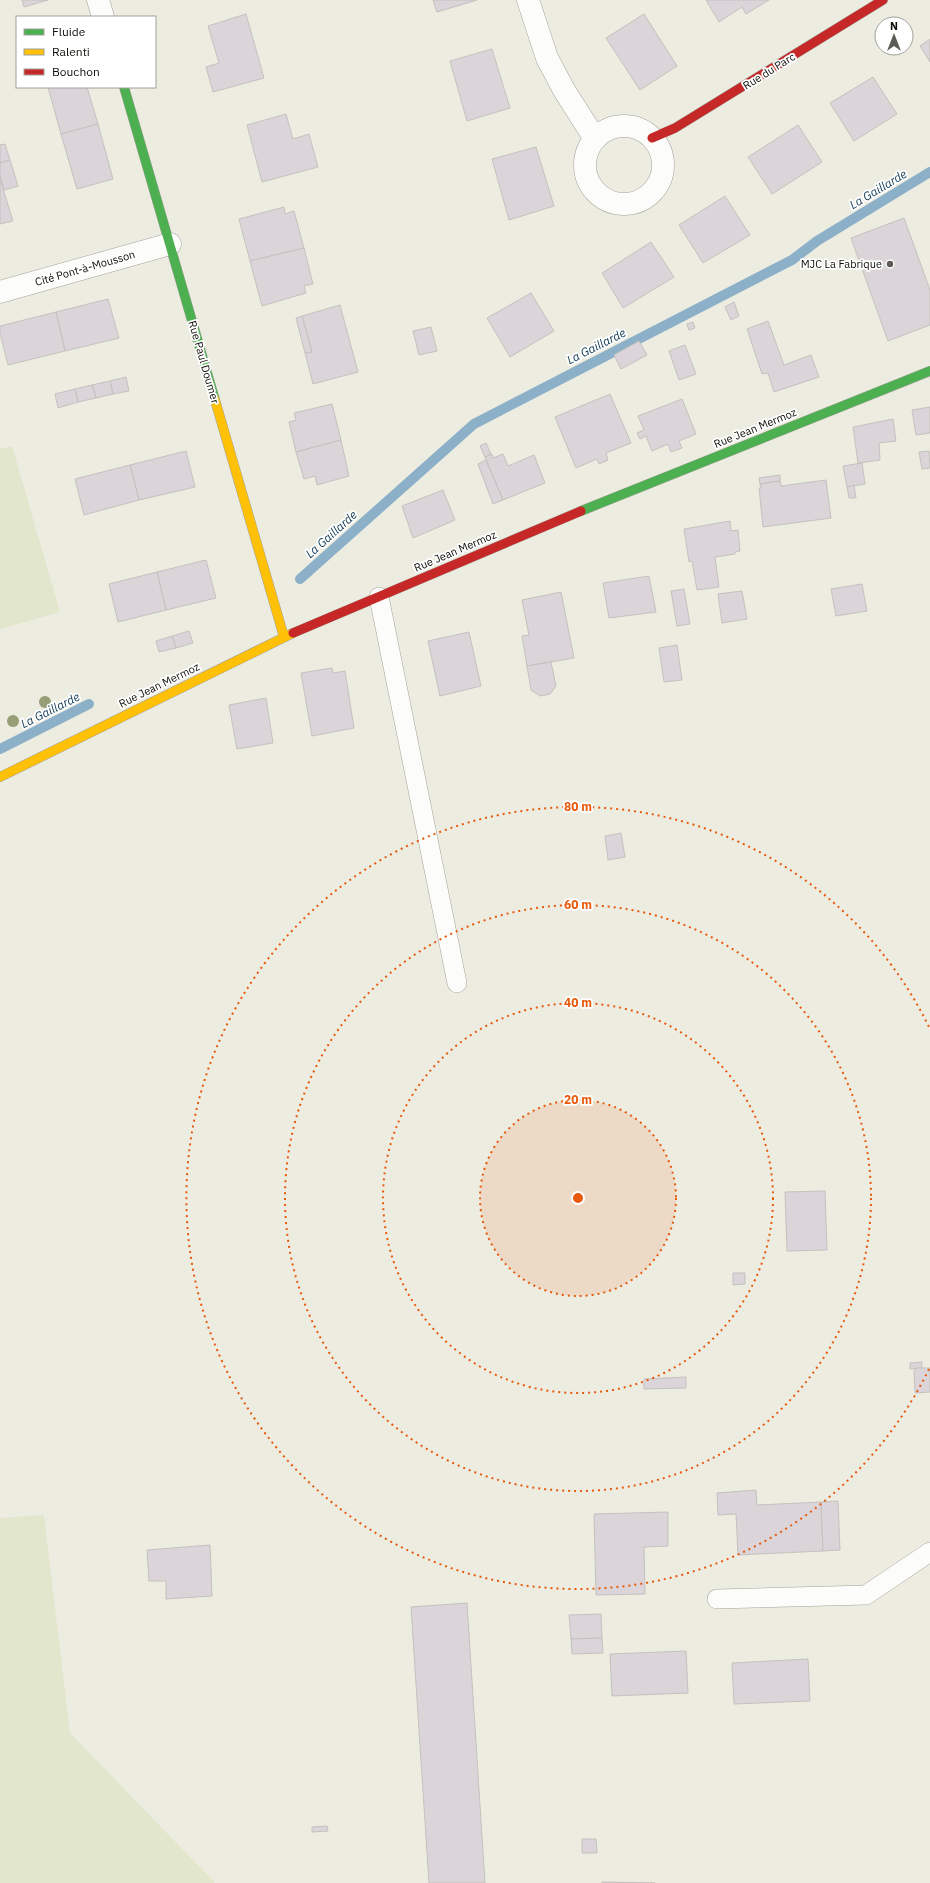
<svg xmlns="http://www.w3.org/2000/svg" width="930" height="1883" font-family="'IBM Plex Sans',sans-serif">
	<rect width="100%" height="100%" fill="#edece1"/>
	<g fill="#e1e6cd">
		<polygon points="12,446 60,612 0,629 0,449"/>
		<polygon points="44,1515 70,1733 215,1883 0,1883 0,1518"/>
	</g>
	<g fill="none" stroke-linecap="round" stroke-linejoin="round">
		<g stroke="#8cb0c8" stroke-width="10">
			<polyline points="300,579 474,424 792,260 817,241 930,172"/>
			<polyline points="0,749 89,704"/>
		</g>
	</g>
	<g fill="#dbd4d8" stroke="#c4c1bf">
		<polygon points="22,0 48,0 24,7"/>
		<polygon points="433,0 477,0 437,12"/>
		<polygon points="706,0 769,0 746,14 742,7 719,22"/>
		<polygon points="246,14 264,78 213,92 206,67 219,63 208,26"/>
		<polygon points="644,14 677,66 640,90 606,38"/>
		<polygon points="930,39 930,62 920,46"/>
		<polygon points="492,49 510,108 467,121 450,61"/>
		<polygon points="873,77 897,114 854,141 830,103"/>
		<polygon points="48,87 87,87 98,124 61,134"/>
		<polygon points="286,114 293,139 309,134 318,167 262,182 247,125"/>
		<polygon points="98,124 113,179 77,189 61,134"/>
		<polygon points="798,125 822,162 772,194 748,157"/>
		<polygon points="5,144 10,160 0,163 0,145"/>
		<polygon points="536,147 554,206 509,220 492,159"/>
		<polygon points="10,160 18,186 4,190 0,176 0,163"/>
		<polygon points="0,179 13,221 0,224"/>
		<polygon points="725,196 750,235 703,263 679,225"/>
		<polygon points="284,207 285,214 294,211 304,248 250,261 239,219"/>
		<polygon points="904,218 930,290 930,325 888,341 851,238"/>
		<polygon points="651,242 674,277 623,308 602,273"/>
		<polygon points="304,248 313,284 304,286 306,293 262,306 250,261"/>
		<polygon points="531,293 554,331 510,357 487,318"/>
		<polygon points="108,299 119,338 65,351 56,312"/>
		<polygon points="734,302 739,316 731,320 725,307"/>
		<polygon points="340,305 358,372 313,384 305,353 312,352 302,316"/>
		<polygon points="56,312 65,351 8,365 0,333 0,326"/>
		<polygon points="302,316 312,352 305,353 296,318"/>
		<polygon points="768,321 784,365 811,355 819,377 774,392 768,373 762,374 747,329"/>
		<polygon points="693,322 695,328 689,330 687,324"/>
		<polygon points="431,327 437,351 419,355 413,331"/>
		<polygon points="639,341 647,355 621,369 614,355"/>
		<polygon points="685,345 696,374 679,380 669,351"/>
		<polygon points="126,377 129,391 113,394 110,381"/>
		<polygon points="110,381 113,394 96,398 92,385"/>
		<polygon points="92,385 96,398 78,402 75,389"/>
		<polygon points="75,389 78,402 58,408 55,394"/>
		<polygon points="610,394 631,443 606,453 608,460 599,464 597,459 576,468 555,417"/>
		<polygon points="682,399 696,434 679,441 682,448 671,452 668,444 652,451 646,436 640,439 637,433 644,430 638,416"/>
		<polygon points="332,404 341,440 296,452 289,422 296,420 294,413"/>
		<polygon points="930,407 930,433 916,435 912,410"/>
		<polygon points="893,419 896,441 879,443 880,460 858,463 853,427"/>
		<polygon points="341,440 349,476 317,485 315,476 304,479 296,452"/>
		<polygon points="486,443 491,454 485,457 480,446"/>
		<polygon points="186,451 195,487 139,500 130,465"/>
		<polygon points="929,451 930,468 922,469 919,452"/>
		<polygon points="492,454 493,458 503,454 508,466 534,455 545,483 503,500 485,457"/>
		<polygon points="486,460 503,500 493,504 478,464"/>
		<polygon points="862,463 865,484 847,487 843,466"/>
		<polygon points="130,465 139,500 84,515 75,479"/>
		<polygon points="780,475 780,481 760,484 759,478"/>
		<polygon points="826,480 831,518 763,527 759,488 761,488 760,484 780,481 781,486"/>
		<polygon points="854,485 856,498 849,498 847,487"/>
		<polygon points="443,490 455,520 413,538 402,506"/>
		<polygon points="730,521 731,531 738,530 740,551 735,552 735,554 715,557 719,587 697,590 692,561 689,562 684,529"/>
		<polygon points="206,560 216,598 166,610 157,572"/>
		<polygon points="157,572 166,610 118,622 109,584"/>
		<polygon points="649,576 656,612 609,618 603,583"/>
		<polygon points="862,584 867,611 836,616 831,589"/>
		<polygon points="684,589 690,624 677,626 671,591"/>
		<polygon points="742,591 747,619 722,623 718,594"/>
		<polygon points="561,592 574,658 527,666 522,636 529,635 522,600"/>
		<polygon points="189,631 193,643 176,648 172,636"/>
		<polygon points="469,632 481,686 440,696 428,641"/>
		<polygon points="172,636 176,648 159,652 156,641"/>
		<polygon points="677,645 682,680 664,682 659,648"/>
		<polygon points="551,662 556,686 550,694 540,696 531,690 527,666"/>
		<polygon points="332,668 333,673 345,671 354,728 312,736 301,673"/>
		<polygon points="266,698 273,743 237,749 229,705"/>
		<polygon points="621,833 625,857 608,860 605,836"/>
		<polygon points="825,1191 827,1250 787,1251 785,1192"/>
		<polygon points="733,1273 745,1273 745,1284 733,1285"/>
		<polygon points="922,1362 922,1368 910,1369 910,1363"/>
		<polygon points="916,1368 930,1368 930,1392 915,1393 914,1371"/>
		<polygon points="686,1377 686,1388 644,1389 644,1379"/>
		<polygon points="756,1490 757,1505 821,1502 823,1551 738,1555 736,1514 718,1515 717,1493"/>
		<polygon points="838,1501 840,1550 823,1551 821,1502"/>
		<polygon points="668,1512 668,1546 644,1547 645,1594 596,1595 594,1514"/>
		<polygon points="210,1545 212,1596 166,1599 166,1581 149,1581 147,1550"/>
		<polygon points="467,1603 485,1883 429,1883 411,1607"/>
		<polygon points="601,1614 602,1638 571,1639 569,1615"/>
		<polygon points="602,1638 603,1653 572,1654 571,1639"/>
		<polygon points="686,1651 688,1693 612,1696 610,1654"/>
		<polygon points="808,1659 810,1701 734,1704 732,1663"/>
		<polygon points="327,1826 328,1831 312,1832 312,1827"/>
		<polygon points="582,1839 596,1839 597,1853 582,1853"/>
		<polygon points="602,1882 655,1883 602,1883"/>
	</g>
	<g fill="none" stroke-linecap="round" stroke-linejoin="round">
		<g stroke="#a3a29a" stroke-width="20">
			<g id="lane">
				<polyline points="379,597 457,983"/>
				<polyline points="717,1599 866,1595 930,1552"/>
			</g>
		</g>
		<g stroke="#a3a29a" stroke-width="23">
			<g id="street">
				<polyline points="98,0 103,17"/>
				<polyline points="528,0 547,58 564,90 595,139"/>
				<circle cx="624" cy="165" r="39"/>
				<polyline points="0,292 170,244"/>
			</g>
		</g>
		<g stroke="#a3a29a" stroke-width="10">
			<g id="fast">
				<polyline points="124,87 215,400"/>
				<polyline points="581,511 930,371"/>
			</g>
		</g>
		<g stroke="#a3a29a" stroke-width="10">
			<g id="slow">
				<polyline points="215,400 284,637"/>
				<polyline points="0,777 293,633"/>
			</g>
		</g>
		<g stroke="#a3a29a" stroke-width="10">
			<g id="jam">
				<polyline points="652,138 675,128 883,0"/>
				<polyline points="293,633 581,511"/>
			</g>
		</g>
		<use href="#lane" stroke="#fcfcfa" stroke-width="19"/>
		<use href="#street" stroke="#fcfcfa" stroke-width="22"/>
		<use href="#fast" stroke="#4caf50" stroke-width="9"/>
		<use href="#slow" stroke="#ffc107" stroke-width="9"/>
		<use href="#jam" stroke="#c62828" stroke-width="9"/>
	</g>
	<g fill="#979e76">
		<circle cx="45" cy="702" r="6"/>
		<circle cx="13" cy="721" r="6"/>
	</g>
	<circle cx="578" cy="1198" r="98" fill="#e8590c" fill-opacity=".12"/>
	<g fill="none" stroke="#e8590c" stroke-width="2" stroke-dasharray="2 4">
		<circle cx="578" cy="1198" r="98"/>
		<circle cx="578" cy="1198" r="195"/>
		<circle cx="578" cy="1198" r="293"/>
		<path d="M929 1369A391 391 0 1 1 929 1027"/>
	</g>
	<circle fill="#5d5c54" stroke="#fff" stroke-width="1.5" cx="890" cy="264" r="4"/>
	<g text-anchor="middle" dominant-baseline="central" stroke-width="3.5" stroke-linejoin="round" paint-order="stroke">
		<g font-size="11" fill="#0f0e08" stroke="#fff">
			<text transform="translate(769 71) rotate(-32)">Rue du Parc</text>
			<text transform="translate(85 268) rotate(-16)">Cité Pont-à-Mousson</text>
			<text transform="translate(204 362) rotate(74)">Rue Paul Doumer</text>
			<text transform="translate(755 428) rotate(-22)">Rue Jean Mermoz</text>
			<text transform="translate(455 551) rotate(-23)">Rue Jean Mermoz</text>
			<text transform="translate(159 685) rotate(-26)">Rue Jean Mermoz</text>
		</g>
		<g font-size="11" fill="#0f0e08" stroke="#fff" text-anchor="end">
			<text x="882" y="264">MJC La Fabrique</text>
		</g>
		<g font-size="12" font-style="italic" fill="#0f3955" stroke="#fff">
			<text transform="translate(878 189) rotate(-31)">La Gaillarde</text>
			<text transform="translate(596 346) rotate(-27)">La Gaillarde</text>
			<text transform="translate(331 534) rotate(-42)">La Gaillarde</text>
			<text transform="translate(50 710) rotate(-27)">La Gaillarde</text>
		</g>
	</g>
	<circle cx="578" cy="1198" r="6" fill="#e8590c" stroke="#fff" stroke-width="2"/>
	<g font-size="12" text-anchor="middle" font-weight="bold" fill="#e8590c" stroke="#fff" stroke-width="3.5" stroke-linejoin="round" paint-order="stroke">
		<text x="578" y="811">80 m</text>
		<text x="578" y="909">60 m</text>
		<text x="578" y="1007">40 m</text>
		<text x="578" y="1104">20 m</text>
	</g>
	<rect x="16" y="16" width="140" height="72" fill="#ffffff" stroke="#9f9f9c"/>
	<rect x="24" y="29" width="20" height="6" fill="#4caf50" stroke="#9f9f9c"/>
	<text x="52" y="36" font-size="12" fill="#0f0e08">Fluide</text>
	<rect x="24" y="49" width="20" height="6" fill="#ffc107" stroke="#9f9f9c"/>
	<text x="52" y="56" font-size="12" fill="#0f0e08">Ralenti</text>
	<rect x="24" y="69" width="20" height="6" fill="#c62828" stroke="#9f9f9c"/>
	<text x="52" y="76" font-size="12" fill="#0f0e08">Bouchon</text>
	<g transform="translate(894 36)"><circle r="19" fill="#ffffff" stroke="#9f9f9c"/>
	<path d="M0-3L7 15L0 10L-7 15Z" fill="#5d5c54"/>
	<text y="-6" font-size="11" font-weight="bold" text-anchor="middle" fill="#0f0e08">N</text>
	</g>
</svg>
